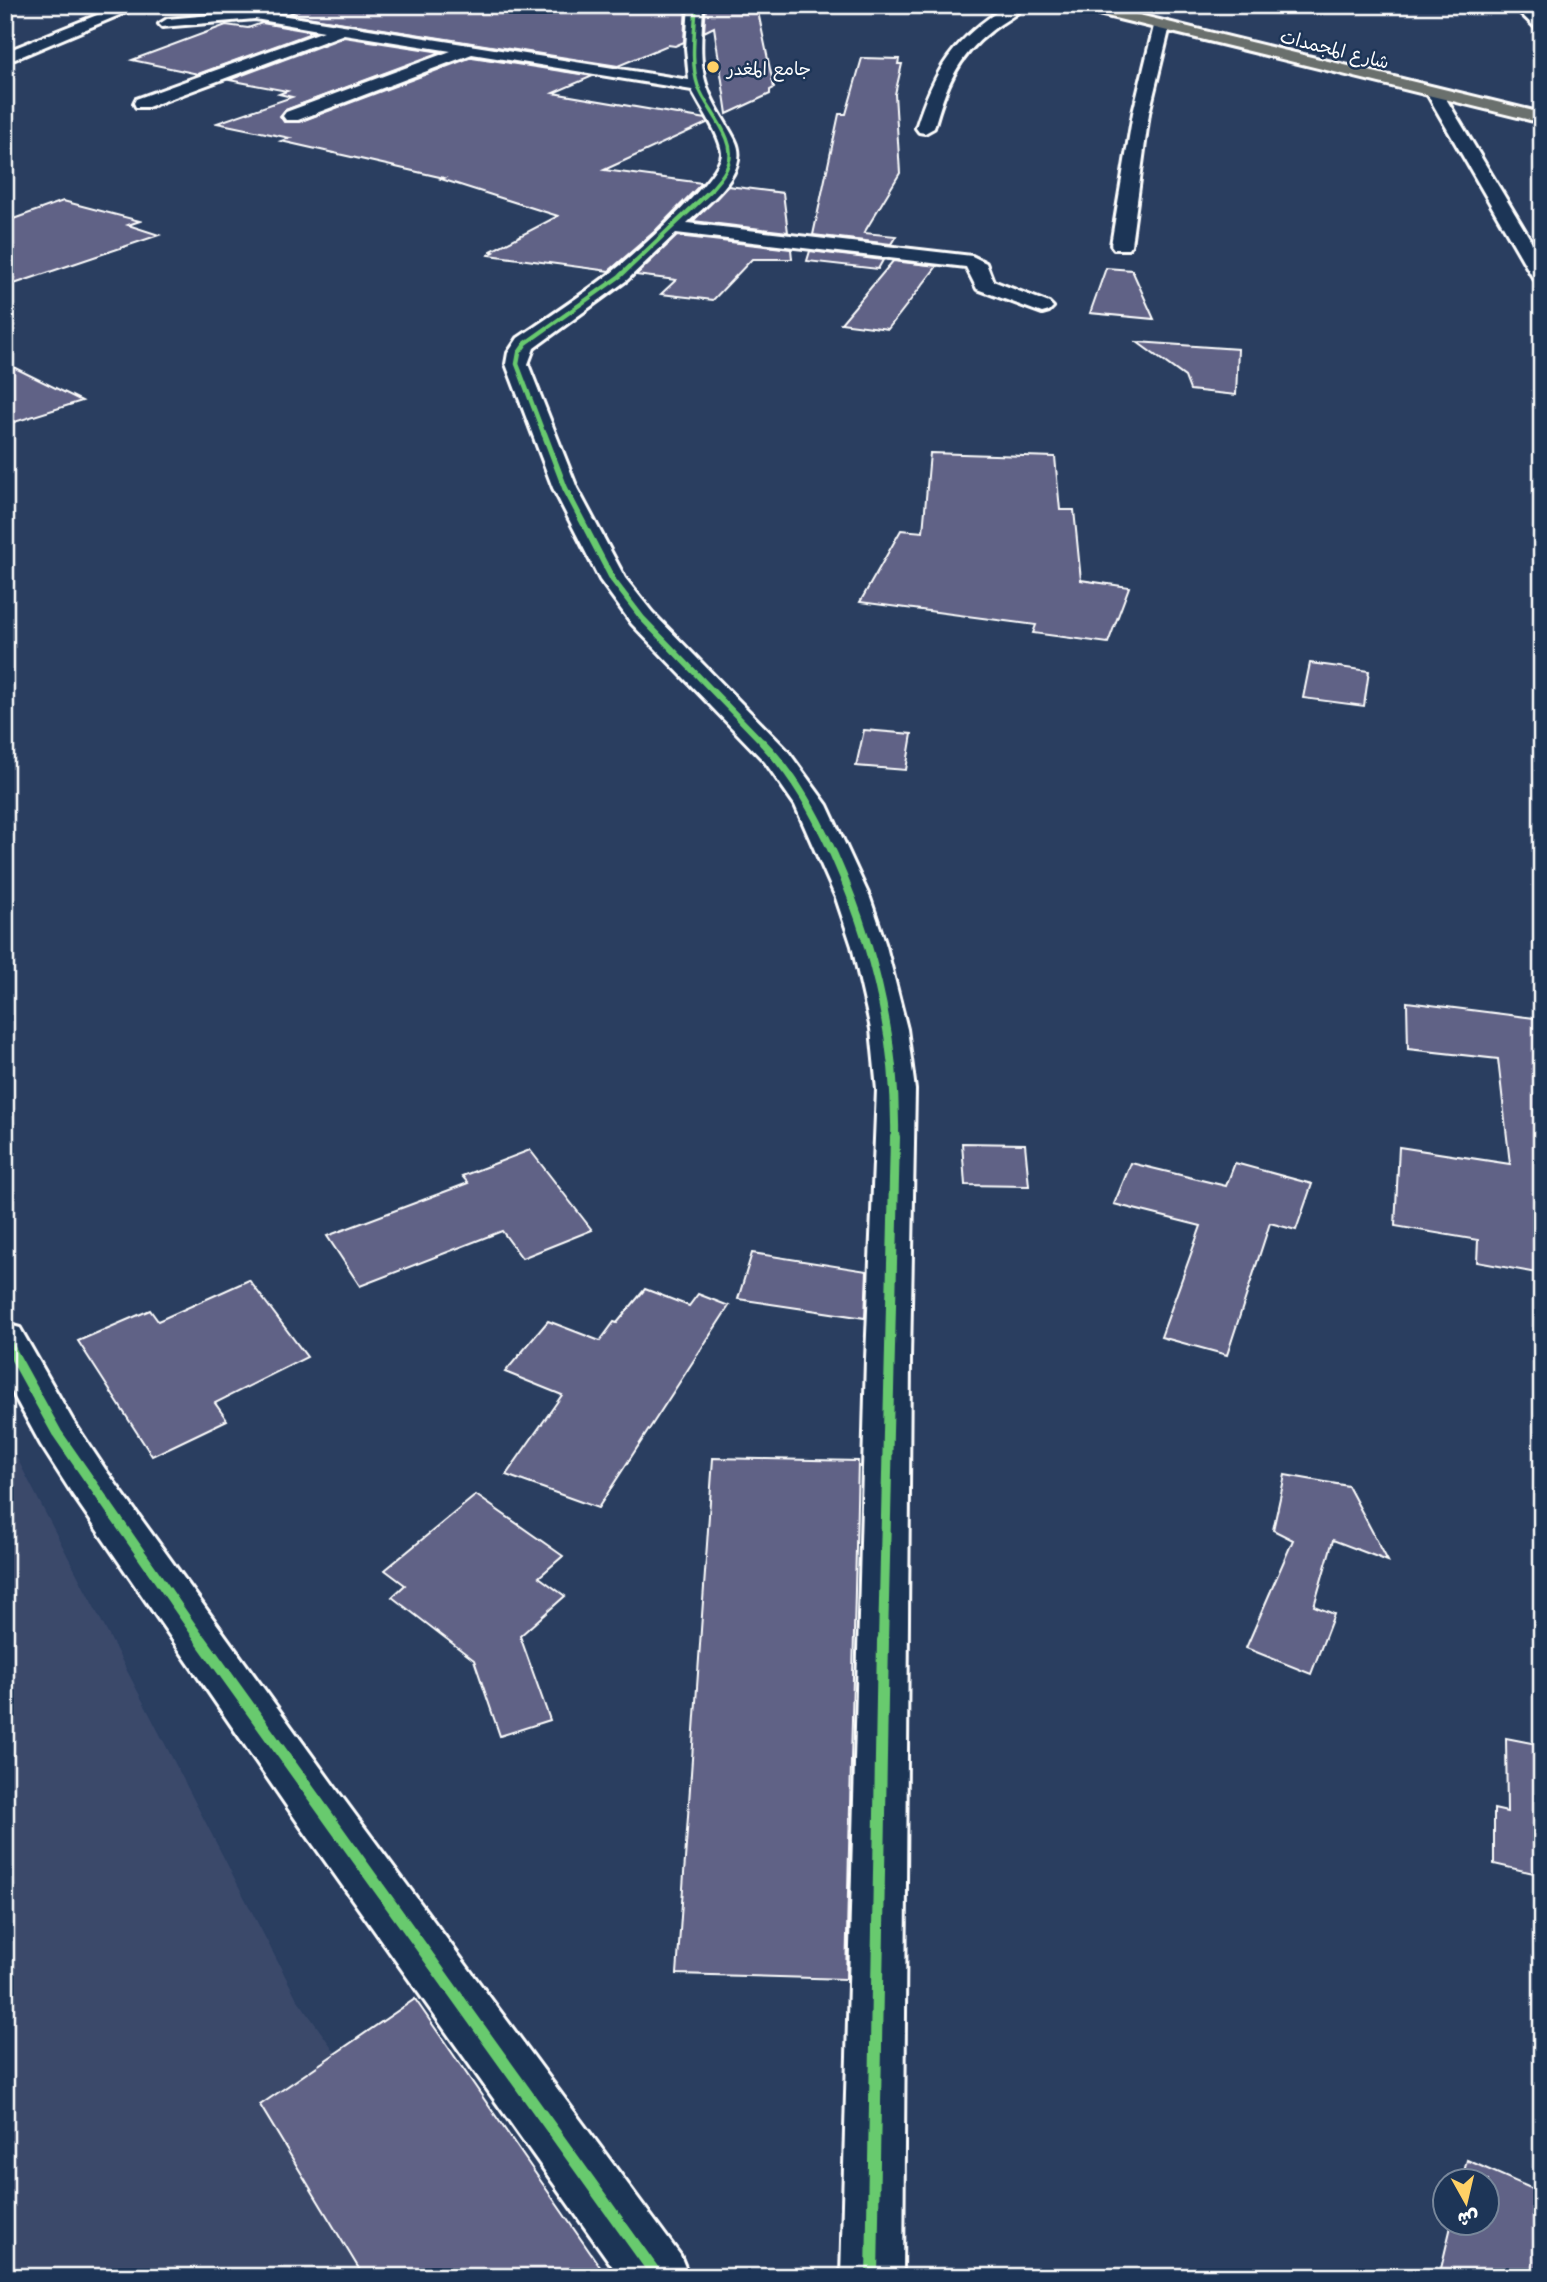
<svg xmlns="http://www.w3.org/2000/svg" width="1547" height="2282" font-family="'Playpen Sans','Playpen Sans Arabic',sans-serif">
	<rect width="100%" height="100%" fill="#2a3e60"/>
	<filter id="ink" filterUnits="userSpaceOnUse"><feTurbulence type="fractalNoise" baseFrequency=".0143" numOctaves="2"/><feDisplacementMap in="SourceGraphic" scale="14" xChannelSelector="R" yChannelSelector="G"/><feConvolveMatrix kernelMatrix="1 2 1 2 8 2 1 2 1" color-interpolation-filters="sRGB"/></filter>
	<g filter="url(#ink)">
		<polygon fill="#3a496b" points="5,1435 296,1997 495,2277 5,2277"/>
		<g fill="#606286" stroke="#fff" stroke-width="2">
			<polygon points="311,5 686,5 684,42 675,46 668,45 618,66 288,14"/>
			<polygon points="706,5 760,5 757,7 774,88 770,90 770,94 727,114 714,27 704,32"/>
			<polygon points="262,23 314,32 198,74 132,60 226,25 248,28"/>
			<polygon points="344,37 441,52 285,110 280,116 284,122 299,122 472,57 593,76 553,93 706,119 707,123 604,170 702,183 654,232 609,271 489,255 494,252 491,251 558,216 441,179 444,178 281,141 290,138 217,123 292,97 279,94 287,91 229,80"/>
			<polygon points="862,58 899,59 898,64 902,64 895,94 900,173 864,233 896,236 891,244 813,235 839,114 846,114"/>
			<polygon points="728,186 783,193 788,232 693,221"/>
			<polygon points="63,201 140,221 128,225 159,235 5,287 5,222"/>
			<polygon points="677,236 791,249 792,259 752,259 713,300 661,294 676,280 636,275"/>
			<polygon points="810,251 883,260 878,269 807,261"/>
			<polygon points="893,261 937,266 888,329 841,323"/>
			<polygon points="1106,268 1132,270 1154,319 1090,313"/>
			<polygon points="1137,342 1238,349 1236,395 1190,390 1185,377"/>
			<polygon points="5,363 82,401 5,425"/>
			<polygon points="930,453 1055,457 1060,510 1074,510 1081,580 1129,587 1108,643 1033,633 1036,625 860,602 901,530 923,532"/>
			<polygon points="1310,663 1369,671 1364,706 1303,698"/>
			<polygon points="864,730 912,734 906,770 856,766"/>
			<polygon points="1407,1002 1542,1019 1542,1274 1477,1262 1478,1240 1395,1226 1399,1147 1510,1164 1498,1059 1408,1049"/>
			<polygon points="962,1143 1025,1144 1029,1186 965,1185"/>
			<polygon points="530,1150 592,1230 522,1258 502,1231 360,1286 327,1236 468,1183 462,1176"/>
			<polygon points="1131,1163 1226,1186 1235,1163 1312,1184 1296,1230 1270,1223 1227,1355 1161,1337 1201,1226 1114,1204"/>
			<polygon points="752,1253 867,1271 865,1318 738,1299"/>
			<polygon points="249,1280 307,1357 215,1403 227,1420 152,1456 78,1341 150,1310 158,1321"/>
			<polygon points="645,1289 689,1306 698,1294 729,1306 598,1508 506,1475 562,1395 505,1372 548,1321 600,1341 614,1322 617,1323"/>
			<polygon points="713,1458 858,1461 846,1979 677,1974"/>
			<polygon points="1285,1475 1348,1486 1388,1561 1333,1540 1314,1606 1334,1614 1311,1674 1246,1648 1293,1540 1273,1530"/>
			<polygon points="476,1495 563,1556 539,1577 565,1596 520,1636 550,1720 500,1736 474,1660 392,1597 405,1585 385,1570"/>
			<polygon points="1506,1738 1542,1745 1542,1875 1494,1864 1494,1809 1507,1812"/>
			<polygon points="415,1999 607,2277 364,2277 260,2105"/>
			<polygon points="1467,2160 1542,2193 1542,2277 1439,2277 1452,2222 1488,2222 1488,2180 1462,2180"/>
		</g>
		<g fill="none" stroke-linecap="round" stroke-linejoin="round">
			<g stroke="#fff" stroke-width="6">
				<g id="minor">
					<polygon points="122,5 143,5 15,59 5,60 5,52"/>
					<path d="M 689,5 L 703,5 C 702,31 698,62 707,87 C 713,105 726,122 735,140 C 751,172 708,203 687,223 L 972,256 L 986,263 L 993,281 L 1049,303 L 1053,307 L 1049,311 L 1042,313 L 977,289 L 966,267 L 676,233 L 627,280 L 534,348 L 528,364 L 577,488 L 625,578 L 652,612 L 787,750 L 827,805 L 870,898 L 886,946 L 907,1029 L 915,1090 L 910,1359 L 903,2277 L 841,2277 L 866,1359 L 877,1090 L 871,1029 L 852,946 L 836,898 L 795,805 L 765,762 L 632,624 L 600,580 L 553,488 L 506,364 L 508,353 L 518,338 C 549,317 581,296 611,273 C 632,257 723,176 722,153 C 721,136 700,106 692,90 L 472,54 L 298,120 L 286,120 L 283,116 L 286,112 L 451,51 L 344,34 L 148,107 L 136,107 L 134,103 L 136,99 L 324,31 L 255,19 L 162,27 L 159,24 L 167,19 L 255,11 L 689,80 L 686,48 Z"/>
					<path d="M 1008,5 L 1026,5 C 1017,15 1002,22 991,31 C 957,57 945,88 934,128 L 925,133 L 919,132 L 916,128 C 935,68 954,39 1008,5 Z"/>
					<polygon points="1512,5 1528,5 1542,18 1542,30 1537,29"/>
					<polygon points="1162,21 1170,26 1149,113 1131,245 1128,249 1114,249 1111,245 1133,113 1154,26"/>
					<polygon points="1434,87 1442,92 1542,259 1542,282 1535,280 1532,276 1426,92"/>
					<polygon points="5,1324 20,1328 73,1421 105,1469 339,1793 680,2255 689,2277 620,2277 301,1827 73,1495 41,1445 5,1379"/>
				</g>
			</g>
			<g stroke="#fff" stroke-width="6">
				<polygon id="major" points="1072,5 1098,5 1542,113 1542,123 1074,8"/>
			</g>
			<use href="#minor" fill="#1d3557" fill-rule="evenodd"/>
			<use href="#major" fill="#6b706d" fill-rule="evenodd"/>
			<g stroke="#1d3557" stroke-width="5">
				<path id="cycleway-far5" d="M 696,5 C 695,31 690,62 698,86 C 706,110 739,139 728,165 C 725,175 715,184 709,192"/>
			</g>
			<g stroke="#1d3557" stroke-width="7">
				<polyline id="cycleway-far4" points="544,435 517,364 519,353 526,343 620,276 711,190"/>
			</g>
			<g stroke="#1d3557" stroke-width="9">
				<polyline id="cycleway-far3" points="544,433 565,488 613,580 642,618 765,745"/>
			</g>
			<g stroke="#1d3557" stroke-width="11">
				<path id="cycleway-far2" d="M 763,743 C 795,776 815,814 834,855 C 874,945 897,1040 895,1139"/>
			</g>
			<g stroke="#1d3557" stroke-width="14">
				<g id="cycleway-far1">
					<polyline points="5,1339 57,1433 202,1642"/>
					<polyline points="883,1642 895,1137"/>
				</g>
			</g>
			<g stroke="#1d3557" stroke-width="17">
				<g id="cycleway">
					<polyline points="201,1640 658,2277"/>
					<polyline points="872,2277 883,1640"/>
				</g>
			</g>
			<use href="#cycleway-far5" stroke="#67ca6e" stroke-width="3.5"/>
			<use href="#cycleway-far4" stroke="#67ca6e" stroke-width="4.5"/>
			<use href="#cycleway-far3" stroke="#67ca6e" stroke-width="6"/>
			<use href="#cycleway-far2" stroke="#67ca6e" stroke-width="8"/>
			<use href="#cycleway-far1" stroke="#67ca6e" stroke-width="10"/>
			<use href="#cycleway" stroke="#67ca6e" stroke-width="12"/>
		</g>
	</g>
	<circle fill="#ffd166" stroke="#1d3557" stroke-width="2.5" cx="713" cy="67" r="7"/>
	<g text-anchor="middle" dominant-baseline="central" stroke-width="5" stroke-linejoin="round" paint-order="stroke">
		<g font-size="18" fill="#fff" stroke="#1d3557">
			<text transform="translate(1335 48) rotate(14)">شارع المجمدات</text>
		</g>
		<g font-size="18" fill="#fff" stroke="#1d3557" text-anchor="start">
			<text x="727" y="67">جامع المغدر</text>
		</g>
	</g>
	<rect width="1547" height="2282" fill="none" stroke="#1d3557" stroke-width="28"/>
	<rect x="14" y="14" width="1519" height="2254" fill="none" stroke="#fff" stroke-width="2.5" filter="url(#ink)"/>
	<g transform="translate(1466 2202) rotate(172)"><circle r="33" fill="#1d3557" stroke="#77869a" stroke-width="2"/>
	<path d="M0-5L12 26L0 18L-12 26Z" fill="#ffd166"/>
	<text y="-10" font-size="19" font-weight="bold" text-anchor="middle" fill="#ffffff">ش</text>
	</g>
</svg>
